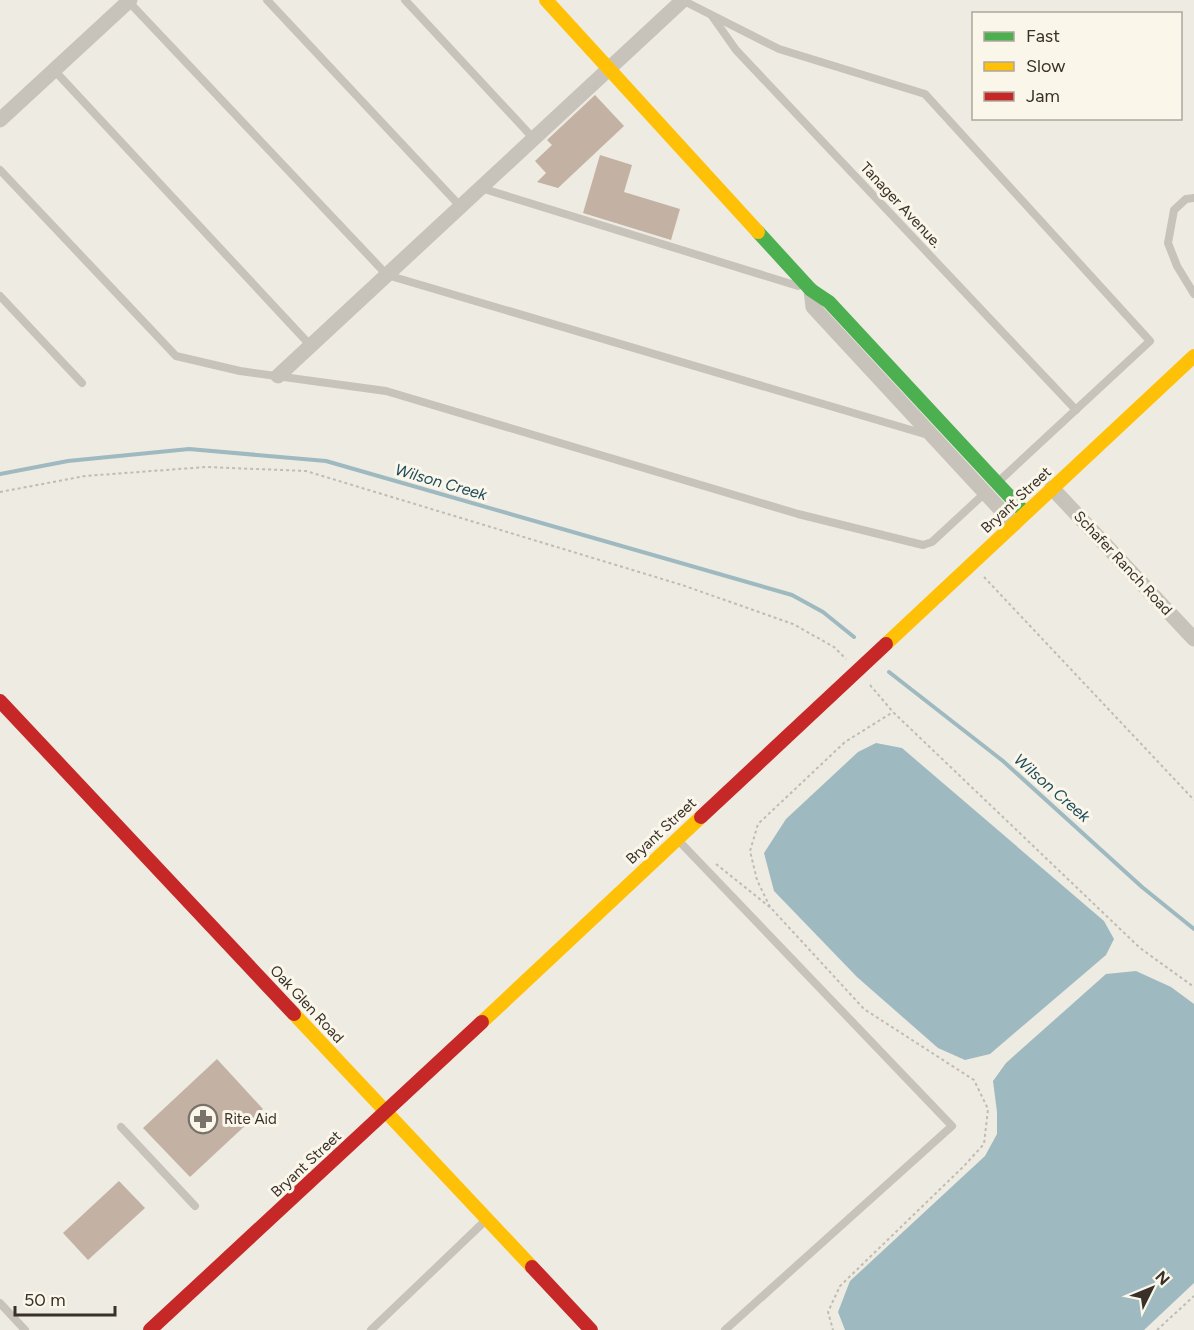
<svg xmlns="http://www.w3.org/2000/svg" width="1194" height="1330" font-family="Figtree,sans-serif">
	<rect width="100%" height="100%" fill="#eeebe2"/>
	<g fill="#9ebac0">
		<polygon points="876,743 902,748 1104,921 1114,939 1106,955 990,1054 965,1060 938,1048 857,977 774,891 764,853 786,819 858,752"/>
		<polygon points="1136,971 1171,987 1194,1004 1194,1283 1144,1330 845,1330 838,1312 850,1281 985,1156 997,1134 997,1112 993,1081 1006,1063 1106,974"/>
	</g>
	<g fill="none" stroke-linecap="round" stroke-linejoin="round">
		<g stroke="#9ebac0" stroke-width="4">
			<polyline points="0,474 68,461 189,449 326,461 792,595 823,612 854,637"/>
			<polyline points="889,672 1003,761 1142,887 1194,929"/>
		</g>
	</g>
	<g fill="#c3b2a3">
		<polygon points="595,95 624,126 558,188 537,182 546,173 535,161 552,145 547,140"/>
		<polygon points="600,155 632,165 624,192 680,209 671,240 583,213"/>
		<polygon points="217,1059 263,1109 190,1177 143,1128"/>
		<polygon points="119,1181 145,1208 88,1260 63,1233"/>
	</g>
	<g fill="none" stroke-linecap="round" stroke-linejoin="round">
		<g stroke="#c0bbb3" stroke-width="2" stroke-dasharray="3 3" stroke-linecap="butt">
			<polyline points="0,492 85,476 206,467 306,471 682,585 793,624 834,647 846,659"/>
			<polyline points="984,577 1194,800"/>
			<polyline points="870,685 893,712 1140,948 1194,987"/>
			<polyline points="716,864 771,908 864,1009 974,1080 988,1109 984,1144 964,1166 840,1286 828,1312 833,1330"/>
			<polyline points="770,907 757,880 750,851 758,824 845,742 893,712"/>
			<polyline points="1157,1330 1194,1296"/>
		</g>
		<g stroke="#c7c3bb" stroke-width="8">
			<polyline points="267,0 461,207"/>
			<polyline points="405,0 534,139"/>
			<polyline points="682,0 779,49 925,94 1150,341 998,482"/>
			<polyline points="128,1 387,275 928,435"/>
			<polyline points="712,16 736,50 1076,410"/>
			<polyline points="54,70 311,346"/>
			<polyline points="0,170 176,356 240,371 386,391 798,514 923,545 932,542 986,492"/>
			<polyline points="481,188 798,286"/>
			<polyline points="1194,198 1186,199 1174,210 1168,243 1177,266 1194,294"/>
			<polyline points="0,296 82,383"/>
			<polyline points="678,840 952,1126 725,1330"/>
			<polyline points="121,1127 195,1206"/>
			<polyline points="0,1303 25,1330"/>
			<polyline points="371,1330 486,1220"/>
		</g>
		<g stroke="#c7c3bb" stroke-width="15">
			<polyline points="0,120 130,0"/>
			<polyline points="811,290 813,307 1014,524"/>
			<polyline points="278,376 683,0"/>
			<polyline points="1052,488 1194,639"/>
		</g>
		<polyline stroke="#4caf50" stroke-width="14" points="758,232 811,290 829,302 1025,513"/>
		<g stroke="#ffc107" stroke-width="14">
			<polyline points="546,0 758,232"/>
			<polyline points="886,644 1194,356"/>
			<polyline points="294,1014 532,1267"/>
			<polyline points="482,1022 701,817"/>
		</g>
		<g stroke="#c62828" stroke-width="14">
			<polyline points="0,701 294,1014"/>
			<polyline points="701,817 886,644"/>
			<polyline points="532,1267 591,1330"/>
			<polyline points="150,1330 482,1022"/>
		</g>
	</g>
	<defs>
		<g id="pharmacy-ring" transform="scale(1.5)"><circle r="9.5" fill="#fbf6ea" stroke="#78726a" stroke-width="1.5"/><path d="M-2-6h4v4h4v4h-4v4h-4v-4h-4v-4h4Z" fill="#78726a"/></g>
	</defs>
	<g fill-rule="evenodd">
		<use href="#pharmacy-ring" x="203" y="1119"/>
	</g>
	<g text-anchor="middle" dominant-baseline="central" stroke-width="6" stroke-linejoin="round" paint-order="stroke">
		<g font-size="15" fill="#393129" stroke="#fbf6ea">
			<text transform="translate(901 205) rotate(47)">Tanager Avenue.</text>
			<text transform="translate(1016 500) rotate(-43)">Bryant Street</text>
			<text transform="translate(1123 563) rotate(47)">Schafer Ranch Road</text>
			<text transform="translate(661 831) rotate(-43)">Bryant Street</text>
			<text transform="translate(307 1004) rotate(47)">Oak Glen Road</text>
			<text transform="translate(306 1164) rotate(-43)">Bryant Street</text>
		</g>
		<g font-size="15" fill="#393129" stroke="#fbf6ea" text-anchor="start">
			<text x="224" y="1119">Rite Aid</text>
		</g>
		<g font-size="16" font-style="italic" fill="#1c4c5c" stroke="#fbf6ea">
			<text transform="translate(441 482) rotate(16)">Wilson Creek</text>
			<text transform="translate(1052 788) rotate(41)">Wilson Creek</text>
		</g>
	</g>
	<rect x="972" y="12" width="210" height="108" fill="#fbf6ea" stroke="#ada79d" stroke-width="1.5"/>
	<rect x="984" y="32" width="30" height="9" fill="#4caf50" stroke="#ada79d" stroke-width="1.5"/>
	<text x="1026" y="42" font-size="18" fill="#393129">Fast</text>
	<rect x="984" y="62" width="30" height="9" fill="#ffc107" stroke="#ada79d" stroke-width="1.5"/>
	<text x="1026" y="72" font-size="18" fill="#393129">Slow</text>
	<rect x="984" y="92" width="30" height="9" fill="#c62828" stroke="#ada79d" stroke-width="1.5"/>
	<text x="1026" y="102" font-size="18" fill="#393129">Jam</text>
	<g transform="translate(1152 1288) rotate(47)" stroke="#fbf6ea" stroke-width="4.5" paint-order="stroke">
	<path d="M0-4.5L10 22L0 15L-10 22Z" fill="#393129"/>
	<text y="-9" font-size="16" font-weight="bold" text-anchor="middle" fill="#393129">N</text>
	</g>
	<path d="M15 1306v9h100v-9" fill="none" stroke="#393129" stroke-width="3"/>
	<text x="24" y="1306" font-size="18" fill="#393129" stroke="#fbf6ea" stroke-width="4.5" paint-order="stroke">50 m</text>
</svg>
